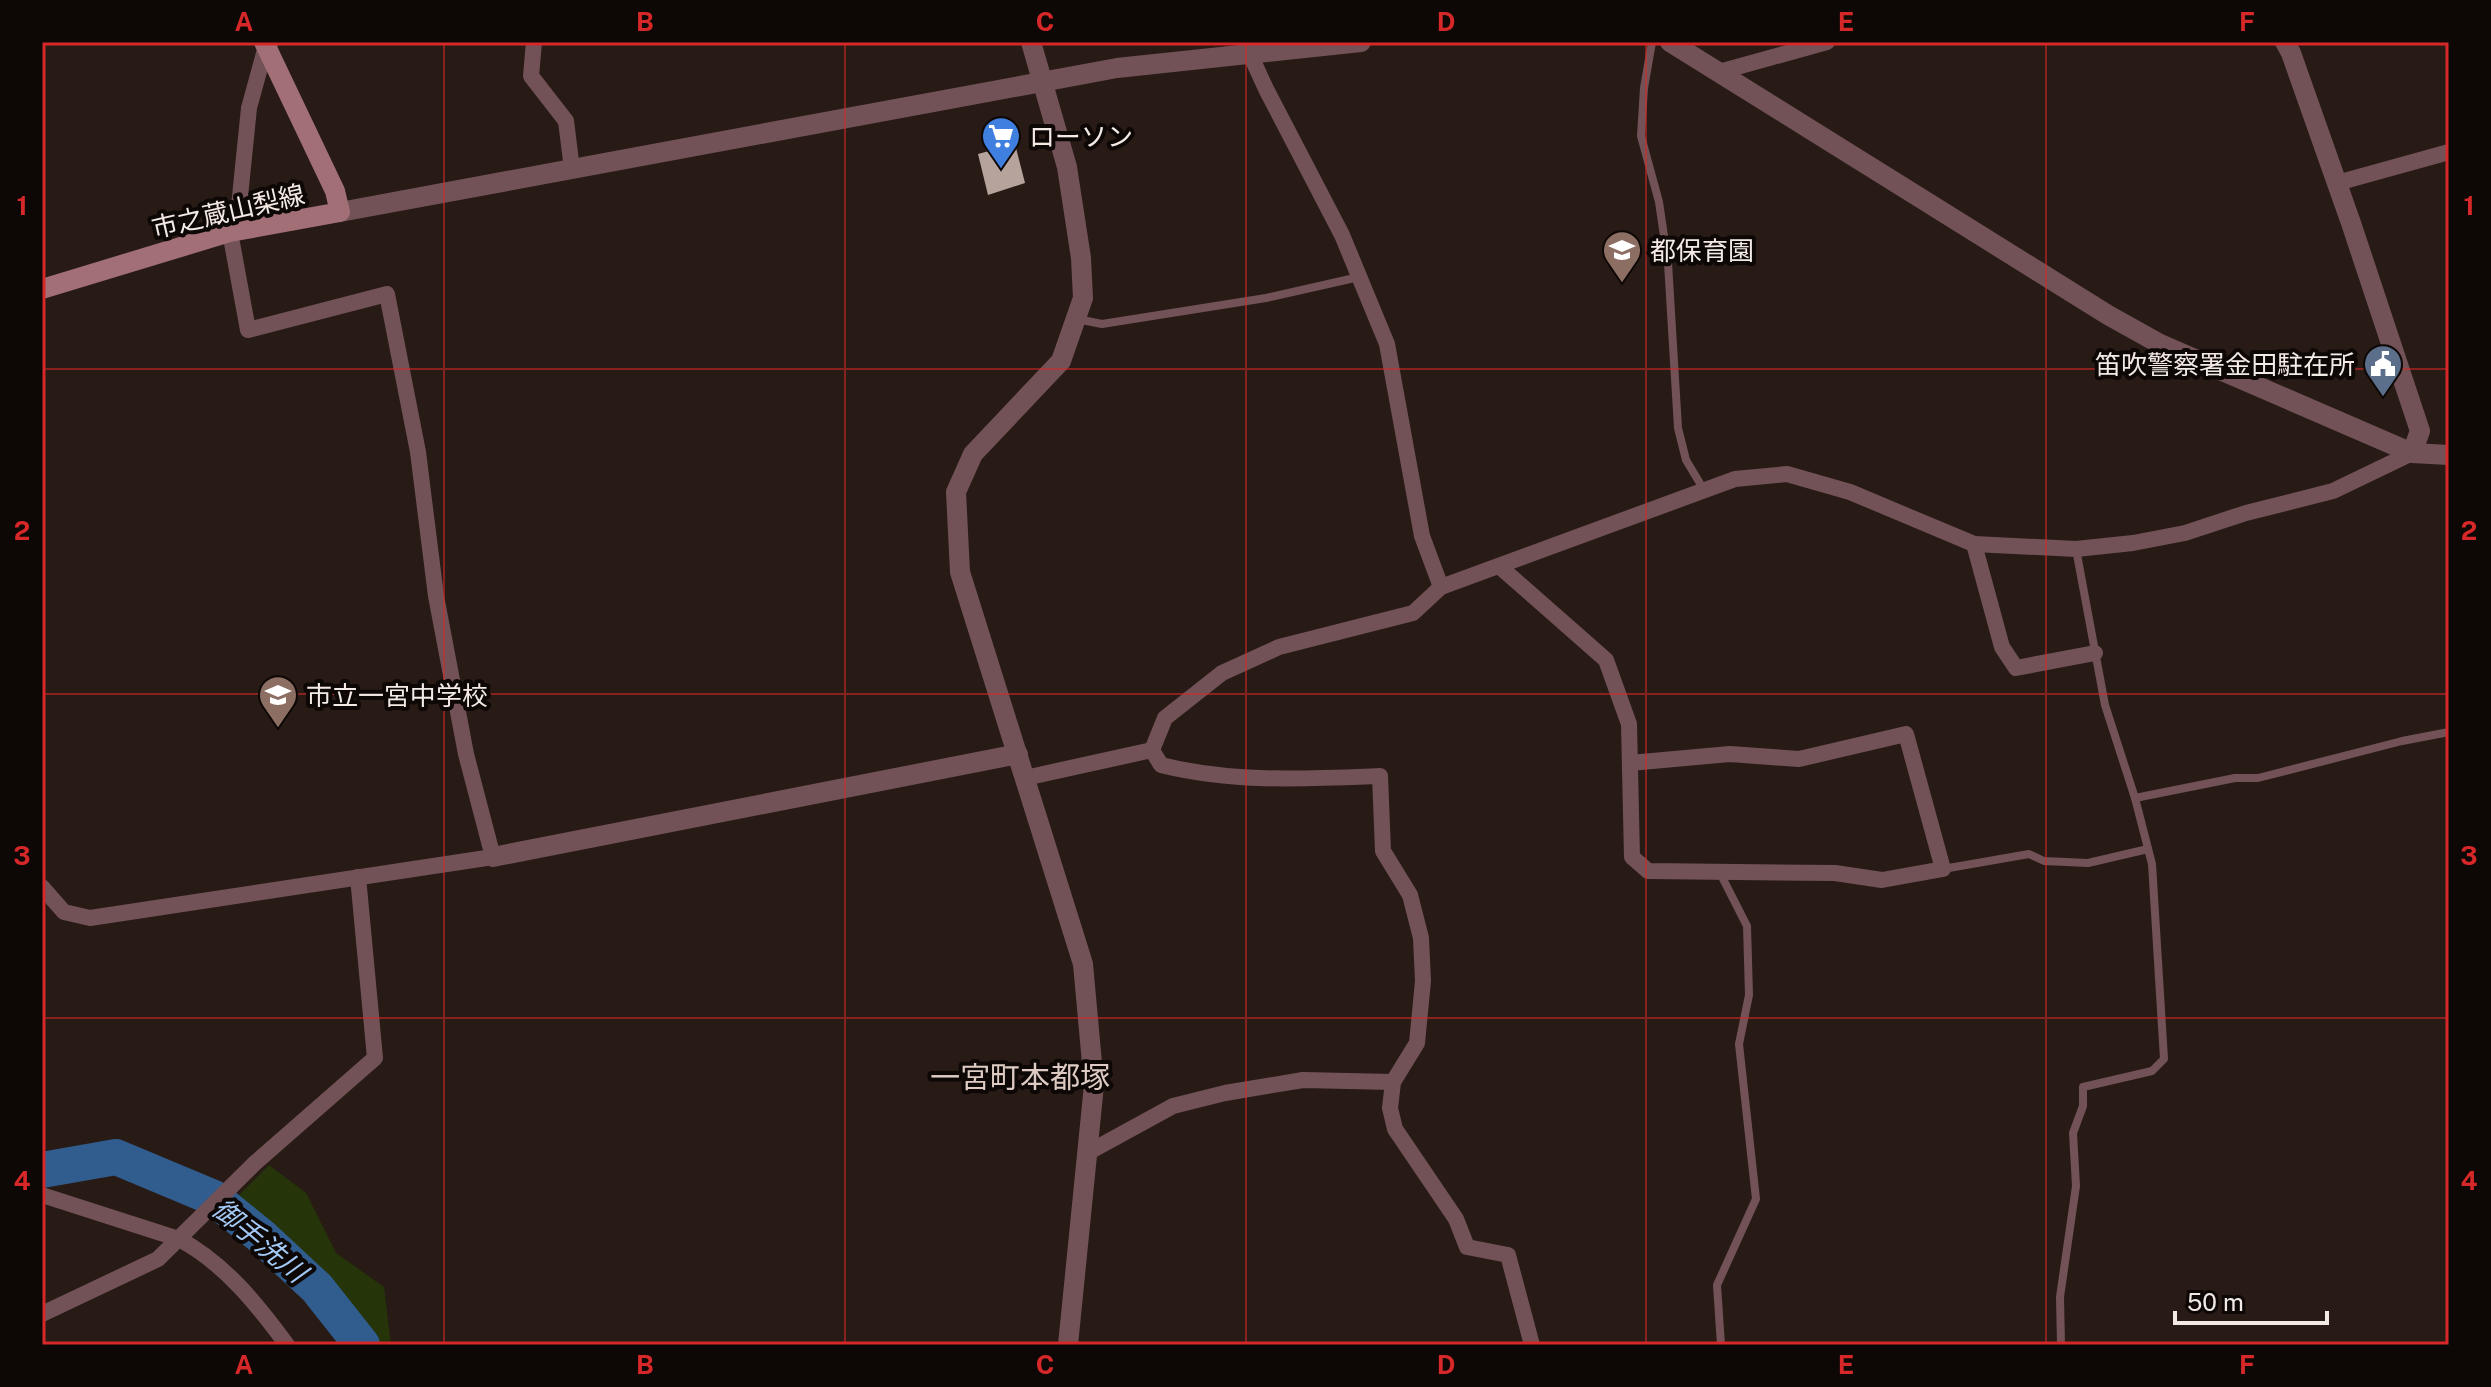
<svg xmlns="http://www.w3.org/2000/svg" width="2491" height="1387" font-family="'Public Sans','Noto Sans JP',sans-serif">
	<rect width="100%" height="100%" fill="#281b16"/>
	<polygon fill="#253409" points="269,1165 306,1193 336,1253 384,1287 391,1345 374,1345 330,1289 249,1213 238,1196"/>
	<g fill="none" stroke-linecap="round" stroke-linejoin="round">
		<polyline stroke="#315c8e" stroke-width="36" points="42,1170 116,1157 214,1198 261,1236 317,1288 362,1345"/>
	</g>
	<polygon fill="#b5a39c" points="1015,144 1025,183 988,195 978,154"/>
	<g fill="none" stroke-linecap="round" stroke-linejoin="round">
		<g stroke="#725256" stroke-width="8">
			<polyline points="1652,42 1644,88 1641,136 1659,202 1668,263 1678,428 1686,460 1704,490"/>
			<polyline points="1077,319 1102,324 1266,298 1359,277"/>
			<polyline points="2135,798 2235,778 2258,778 2402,741 2449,732"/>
			<polyline points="1943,869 2029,854 2044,861 2088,863 2148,849"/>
			<polyline points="1720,873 1747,926 1749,995 1739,1044 1756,1199 1717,1285 1721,1345"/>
			<polyline points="2061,1345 2060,1297 2076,1186 2073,1133 2083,1106 2083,1087 2152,1071 2164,1059 2152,864 2135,798 2105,705 2076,549"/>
		</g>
		<g stroke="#725256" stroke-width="16">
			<polyline points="534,42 531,76 566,121 572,169"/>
			<polyline points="1250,54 1266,89 1342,235 1387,344 1422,536 1441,587"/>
			<polyline points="1719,72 1827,42"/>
			<polyline points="2337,183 2449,152"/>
			<polyline points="1974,544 2002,647 2016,668 2095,653"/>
			<polyline points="1499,566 1606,660 1629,724 1632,857 1648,871 1835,873 1882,880 1943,869 1906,734 1799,759 1730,754 1630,763"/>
			<polyline points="1152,750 1165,718 1222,673 1279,647 1413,613 1441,587 1735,479 1787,474 1850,492 1974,544 2076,549 2133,543 2185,533 2246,513 2333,491 2412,453"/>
			<path d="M 1152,750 L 1161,765 C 1233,783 1307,779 1380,776 L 1383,851 L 1410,895 L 1421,938 L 1423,981 L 1417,1043 L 1393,1082 L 1390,1108 L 1395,1129 L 1456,1219 L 1467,1247 L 1508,1255 L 1532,1345"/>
			<polyline points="1025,778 1152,750"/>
			<polyline points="42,887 64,912 90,918 493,857 466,754 436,596 418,452 387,294 248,330 230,232 238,216 249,108 266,46 270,44"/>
			<polyline points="1089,1152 1173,1106 1225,1093 1303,1080 1393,1082"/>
			<path d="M 42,1195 L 179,1239 C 224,1263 257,1304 287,1345"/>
			<polyline points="42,1314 158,1259 255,1163 375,1058 358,877"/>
		</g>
		<g stroke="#725256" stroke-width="20">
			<polyline points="1031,42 1067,167 1081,258 1083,298 1061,361 973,454 956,492 960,572 1083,964 1094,1085 1068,1345"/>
			<polyline points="1670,42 2108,315 2160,344 2412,453 2449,455"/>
			<polyline points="2285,42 2291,53 2351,223 2420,431 2412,453"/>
			<polyline points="340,212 1117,68 1361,42"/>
			<polyline points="493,857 1018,754"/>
		</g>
		<polyline stroke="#a16f75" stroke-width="20" points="42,289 230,232 340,212 335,191 264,42"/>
	</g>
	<path fill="none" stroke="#d62828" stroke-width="2" stroke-opacity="0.55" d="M 444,42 L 444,1345M 845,42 L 845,1345M 1246,42 L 1246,1345M 1646,42 L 1646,1345M 2046,42 L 2046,1345M 42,369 L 2449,369M 42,694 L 2449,694M 42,1018 L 2449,1018"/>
	<defs>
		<g id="supermarket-pin" transform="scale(2)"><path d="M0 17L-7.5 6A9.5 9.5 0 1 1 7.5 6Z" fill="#3f7fe0" stroke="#0d0705"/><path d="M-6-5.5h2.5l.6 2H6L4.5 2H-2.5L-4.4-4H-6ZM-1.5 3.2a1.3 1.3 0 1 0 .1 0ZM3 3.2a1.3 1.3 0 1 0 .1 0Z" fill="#fff"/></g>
		<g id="school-pin" transform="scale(2)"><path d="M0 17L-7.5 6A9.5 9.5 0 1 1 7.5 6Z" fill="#8d6e63" stroke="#0d0705"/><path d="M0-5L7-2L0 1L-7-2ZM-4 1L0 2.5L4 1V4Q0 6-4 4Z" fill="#fff"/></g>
		<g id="civic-pin" transform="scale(2)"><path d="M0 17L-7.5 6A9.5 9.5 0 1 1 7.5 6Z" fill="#5c6f8a" stroke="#0d0705"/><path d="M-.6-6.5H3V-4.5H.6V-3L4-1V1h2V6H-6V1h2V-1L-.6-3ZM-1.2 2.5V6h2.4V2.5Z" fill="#fff"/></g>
	</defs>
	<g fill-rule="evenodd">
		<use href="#supermarket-pin" x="1001" y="136"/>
		<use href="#school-pin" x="1622" y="250"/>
		<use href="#civic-pin" x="2383" y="364"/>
		<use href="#school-pin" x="278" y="695"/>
	</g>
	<g text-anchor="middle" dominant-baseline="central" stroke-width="8" stroke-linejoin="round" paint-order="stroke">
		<g font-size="26" fill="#f3eae6" stroke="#0d0705" text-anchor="start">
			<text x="1029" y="136">ローソン</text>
			<text x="1650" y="250">都保育園</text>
			<text x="2355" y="364" text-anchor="end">笛吹警察署金田駐在所</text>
			<text x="306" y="695">市立一宮中学校</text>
		</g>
		<g font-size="26" fill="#f3eae6" stroke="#0d0705">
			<text transform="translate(228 211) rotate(-13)">市之蔵山梨線</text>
		</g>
		<g font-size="28" font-style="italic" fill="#a2c8f4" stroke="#0d0705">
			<text transform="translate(260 1240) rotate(40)">御手洗川</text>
		</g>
		<g font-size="30" fill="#ddcbc3" stroke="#0d0705">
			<text x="1020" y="1077">一宮町本都塚</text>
		</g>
	</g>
	<rect width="2491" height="1387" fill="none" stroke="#0d0705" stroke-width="88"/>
	<path d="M2175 1311v12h152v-12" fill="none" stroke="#f3eae6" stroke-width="4"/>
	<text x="2187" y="1311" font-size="24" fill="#f3eae6" stroke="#0d0705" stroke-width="6" paint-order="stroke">50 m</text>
	<rect x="44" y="44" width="2403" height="1299" fill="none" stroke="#d62828" stroke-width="3"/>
	<g font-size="26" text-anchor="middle" font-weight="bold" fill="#d62828">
		<text x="244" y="31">A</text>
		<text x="645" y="31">B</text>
		<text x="1045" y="31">C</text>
		<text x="1446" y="31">D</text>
		<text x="1846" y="31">E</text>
		<text x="2247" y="31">F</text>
		<text x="22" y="215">1</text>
		<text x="2469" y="215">1</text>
		<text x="22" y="540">2</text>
		<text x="2469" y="540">2</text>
		<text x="22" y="865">3</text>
		<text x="2469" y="865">3</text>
		<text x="22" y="1190">4</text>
		<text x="2469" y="1190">4</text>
		<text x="244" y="1374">A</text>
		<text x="645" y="1374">B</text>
		<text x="1045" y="1374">C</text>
		<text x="1446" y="1374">D</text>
		<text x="1846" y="1374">E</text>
		<text x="2247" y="1374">F</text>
	</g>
</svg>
